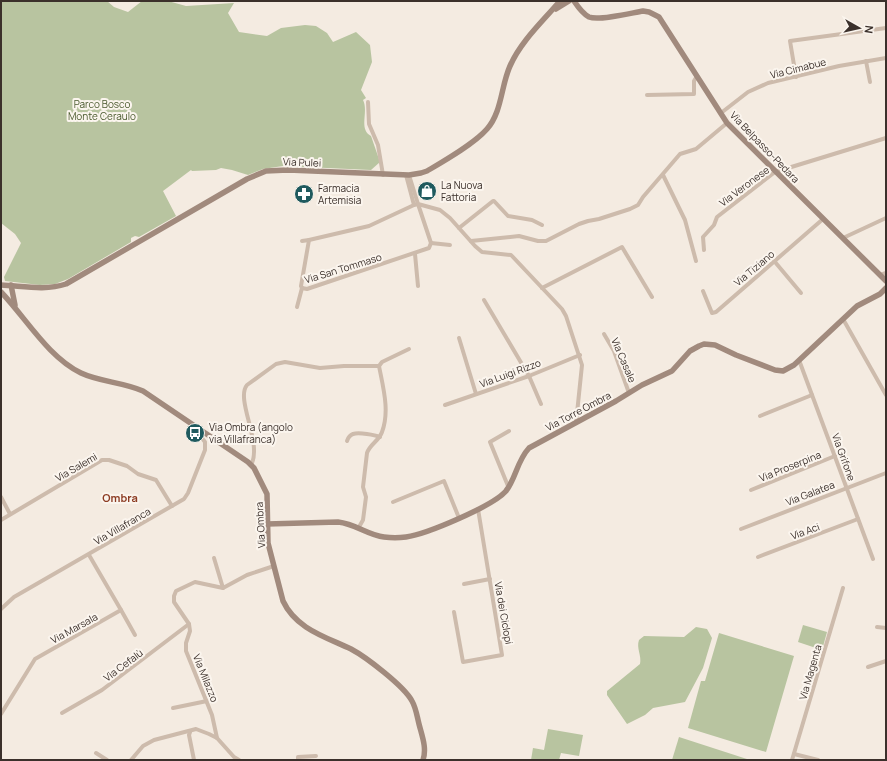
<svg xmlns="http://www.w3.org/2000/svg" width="887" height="761" font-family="Manrope,sans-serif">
	<rect width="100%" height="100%" fill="#f4ebe1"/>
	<g fill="#b8c4a0">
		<path d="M 1,1 L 107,1 L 114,7 L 128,12 L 142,1 L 168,1 L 186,6 L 234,3 L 228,13 L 239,32 L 267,36 L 281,28 L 305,25 L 316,26 L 327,33 L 333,42 L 356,32 L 370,45 L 372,62 L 361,90 L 366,98 L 363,100 C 369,112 358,129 371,136 L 380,162 L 371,170 L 283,166 L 263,169 L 248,175 L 232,170 L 221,168 L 216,170 L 192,171 L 191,170 L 163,191 L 176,216 L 139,237 L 135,236 L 131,238 L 131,242 L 68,279 L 55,284 L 40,285 L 5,281 L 4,277 L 21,243 L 15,234 L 1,223 Z"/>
		<polygon points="803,625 827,632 822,650 798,642"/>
		<path d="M 696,627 L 707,629 L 712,638 L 703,668 L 685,702 L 653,708 L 645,715 L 627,724 L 607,695 L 607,691 L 640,664 C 642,656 636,648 639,640 L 644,636 L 684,637 Z"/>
		<polygon points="719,633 794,656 766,752 688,728 701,681 705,681"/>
		<polygon points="548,729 583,735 579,756 561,753 559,760 531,760 533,748 544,750"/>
		<polygon points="679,737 750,760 672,760"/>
	</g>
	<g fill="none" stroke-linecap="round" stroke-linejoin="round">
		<g stroke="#cdbbac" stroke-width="4">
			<polyline points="866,61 870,82"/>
			<polyline points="796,77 790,41 886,28"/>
			<polyline points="647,95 694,94 694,81 697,76"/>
			<polyline points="368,102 369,124 378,145 383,175"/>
			<polyline points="721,113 748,92 768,83 839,66 886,58"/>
			<polyline points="406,175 414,205 418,204 431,243 429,248 307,289 302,288 301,286 309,240 369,226 414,205"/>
			<polyline points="409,175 418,204 440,210 450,218 475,246 482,252 511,255 562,309 566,316 582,365 576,423"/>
			<polyline points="663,175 685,220 696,261"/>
			<polyline points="459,228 493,201 494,201 508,216 532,220 542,225"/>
			<polyline points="843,238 886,218"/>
			<polyline points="302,241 309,240"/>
			<polyline points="471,241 519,236 538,241 546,241 579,224 588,221 599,219 630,209 638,205 643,197 680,154 696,149 727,123"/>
			<polyline points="431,243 450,245"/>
			<polyline points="704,250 703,237 714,225 717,217 775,172 886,138"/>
			<polyline points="415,254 418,286"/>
			<polyline points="775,262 801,293"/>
			<polyline points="880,275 886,273"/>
			<polyline points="542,288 622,247 652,297"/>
			<polyline points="703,291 712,313 716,312 823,219"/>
			<polyline points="484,300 529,376 541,404"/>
			<polyline points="297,307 302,288"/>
			<polyline points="843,319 886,395"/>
			<polyline points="604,334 614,351 629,393"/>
			<polyline points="459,338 476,394"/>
			<polyline points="799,360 873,559"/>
			<polyline points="379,366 382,362 409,349"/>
			<polyline points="445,405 529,376 580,355"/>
			<polyline points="760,416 812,395"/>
			<path d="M 347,441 C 348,438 350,435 353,434 C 359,432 375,435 380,437"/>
			<path d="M 251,465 C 263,444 235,399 247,385 L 276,364 L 285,362 L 320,368 L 344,366 L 379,366"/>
			<polyline points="508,486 490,442 509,431"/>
			<polyline points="751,490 835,456"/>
			<polyline points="1,497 10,514"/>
			<polyline points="393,502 444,481 459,518"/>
			<polyline points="1,520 102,460 109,460 127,466 138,474 156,480 172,506"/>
			<path d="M 359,527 L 363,520 L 366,497 L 363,487 L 367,453 C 370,444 379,441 382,432 C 390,411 383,387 379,366"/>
			<polyline points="741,529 886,473"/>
			<polyline points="758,557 858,519"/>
			<polyline points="214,558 223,588"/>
			<polyline points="464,584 490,579"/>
			<polyline points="1,609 14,597 184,499 188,493 205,450 205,442 195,429 196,427"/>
			<polyline points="121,610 135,635"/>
			<polyline points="454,612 463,662 502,655 478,509"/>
			<polyline points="877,627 886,628"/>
			<polyline points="868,667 886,661"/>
			<polyline points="173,708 207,701"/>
			<polyline points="62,713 102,690 189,624"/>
			<polyline points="1,714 35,659 121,610 89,555"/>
			<polyline points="190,732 189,735 194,760"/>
			<polyline points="217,738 212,715 186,651 186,643 190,631 189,624 174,602 174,596 176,591 195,582 223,588 247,575 274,566"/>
			<polyline points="96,753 107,760"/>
			<polyline points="794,754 818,760"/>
			<polyline points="131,760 143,746 154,740 196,729 209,734 217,738 234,757 239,760"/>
			<polyline points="298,760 298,757 316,756"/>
			<polyline points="792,760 843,588"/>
		</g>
		<g stroke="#a18a7d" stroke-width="5.5">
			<path d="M 574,1 C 578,7 583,14 589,17 C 599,21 631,13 643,11 L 649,12 L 659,17 L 727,123 L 886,281"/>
			<polyline points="556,9 569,1"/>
			<path d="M 1,285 C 23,286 45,291 66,284 L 247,179 L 266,171 L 288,170 L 409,175 L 421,173 L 427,171 C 444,161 474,144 487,129 C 502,112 501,86 510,66 C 521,41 543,21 560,1"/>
			<polyline points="11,285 15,305"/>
			<path d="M 1,292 C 26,318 48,357 81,373 C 100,382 123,382 143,391 L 248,462 L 254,468 L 267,494 L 268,543 L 283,601 C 296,629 326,637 351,649 C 366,657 404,686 412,701 C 416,708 417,716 419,724 C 422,736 427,748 423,760"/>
			<path d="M 267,524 L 338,522 C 356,524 368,535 384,537 C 391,538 399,538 406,537 C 427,534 493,506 506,491 C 516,478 517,461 529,448 L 616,401 L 642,385 L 672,371 L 690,351 L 699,346 L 704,344 L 715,345 L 736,355 L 775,370 L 783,371 L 794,365 L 857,306 L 880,294 L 886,288"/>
		</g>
	</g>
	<defs>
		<g id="shop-disc" transform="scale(1)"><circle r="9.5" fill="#1f5a5e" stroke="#fbf5ee"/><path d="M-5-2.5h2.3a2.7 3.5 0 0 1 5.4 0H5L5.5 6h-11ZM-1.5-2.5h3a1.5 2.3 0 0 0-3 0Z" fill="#fff"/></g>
		<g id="pharmacy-disc" transform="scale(1)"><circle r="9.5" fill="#1f5a5e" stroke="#fbf5ee"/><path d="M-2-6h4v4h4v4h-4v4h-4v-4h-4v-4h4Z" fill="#fff"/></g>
		<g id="bus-disc" transform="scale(1)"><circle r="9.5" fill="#1f5a5e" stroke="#fbf5ee"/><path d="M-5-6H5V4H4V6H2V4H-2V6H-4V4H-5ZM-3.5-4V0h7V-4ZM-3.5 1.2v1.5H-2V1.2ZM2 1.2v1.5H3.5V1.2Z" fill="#fff"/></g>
	</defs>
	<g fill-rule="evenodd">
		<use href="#shop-disc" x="427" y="191"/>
		<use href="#pharmacy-disc" x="304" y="194"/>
		<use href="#bus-disc" x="195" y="433"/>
	</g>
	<g text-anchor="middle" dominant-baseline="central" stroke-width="4" stroke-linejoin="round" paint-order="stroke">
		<g font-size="10" fill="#3b302b" stroke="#fbf5ee">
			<text transform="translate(798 68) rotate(-14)">Via Cimabue</text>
			<text transform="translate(765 147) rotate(46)">Via Belpasso-Pedara</text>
			<text transform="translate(302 162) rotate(2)">Via Pulei</text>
			<text transform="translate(744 186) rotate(-37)">Via Veronese</text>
			<text transform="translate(343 268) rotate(-17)">Via San Tommaso</text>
			<text transform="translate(754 268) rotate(-40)">Via Tiziano</text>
			<text transform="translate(624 360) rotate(67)">Via Casale</text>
			<text transform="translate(510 373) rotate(-20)">Via Luigi Rizzo</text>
			<text transform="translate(578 411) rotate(-28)">Via Torre Ombra</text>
			<text transform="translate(844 457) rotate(70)">Via Grifone</text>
			<text transform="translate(790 466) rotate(-22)">Via Proserpina</text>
			<text transform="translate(76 467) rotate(-30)">Via Salemi</text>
			<text transform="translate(810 493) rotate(-21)">Via Galatea</text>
			<text transform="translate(260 525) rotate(-93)">Via Ombra</text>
			<text transform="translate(122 526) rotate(-30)">Via Villafranca</text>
			<text transform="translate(805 531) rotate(-20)">Via Aci</text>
			<text transform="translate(504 613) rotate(80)">Via dei Ciclopi</text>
			<text transform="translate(74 628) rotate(-29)">Via Marsala</text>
			<text transform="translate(123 665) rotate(-37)">Via Cefalù</text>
			<text transform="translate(810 672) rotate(-74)">Via Magenta</text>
			<text transform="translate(206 678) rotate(68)">Via Milazzo</text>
		</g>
		<g font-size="10" fill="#4a5a2e" stroke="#fbf5ee">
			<text x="102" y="104">Parco Bosco<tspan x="102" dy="12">Monte Ceraulo</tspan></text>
		</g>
		<g font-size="10" fill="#3b302b" stroke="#fbf5ee" text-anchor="start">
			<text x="441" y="185">La Nuova<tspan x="441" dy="12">Fattoria</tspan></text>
			<text x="318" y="188">Farmacia<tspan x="318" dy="12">Artemisia</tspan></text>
			<text x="209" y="427">Via Ombra (angolo<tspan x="209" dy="12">via Villafranca)</tspan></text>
		</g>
		<g font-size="11" font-weight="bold" fill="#8c3b22" stroke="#fbf5ee">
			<text x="120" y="497">Ombra</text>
		</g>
	</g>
	<rect width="887" height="761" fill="none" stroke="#3b302b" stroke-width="4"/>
	<g transform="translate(859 28) rotate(98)" stroke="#fbf5ee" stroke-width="3" paint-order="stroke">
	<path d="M0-3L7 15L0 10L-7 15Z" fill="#3b302b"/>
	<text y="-6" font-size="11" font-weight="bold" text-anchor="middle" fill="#3b302b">N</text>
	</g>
</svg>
